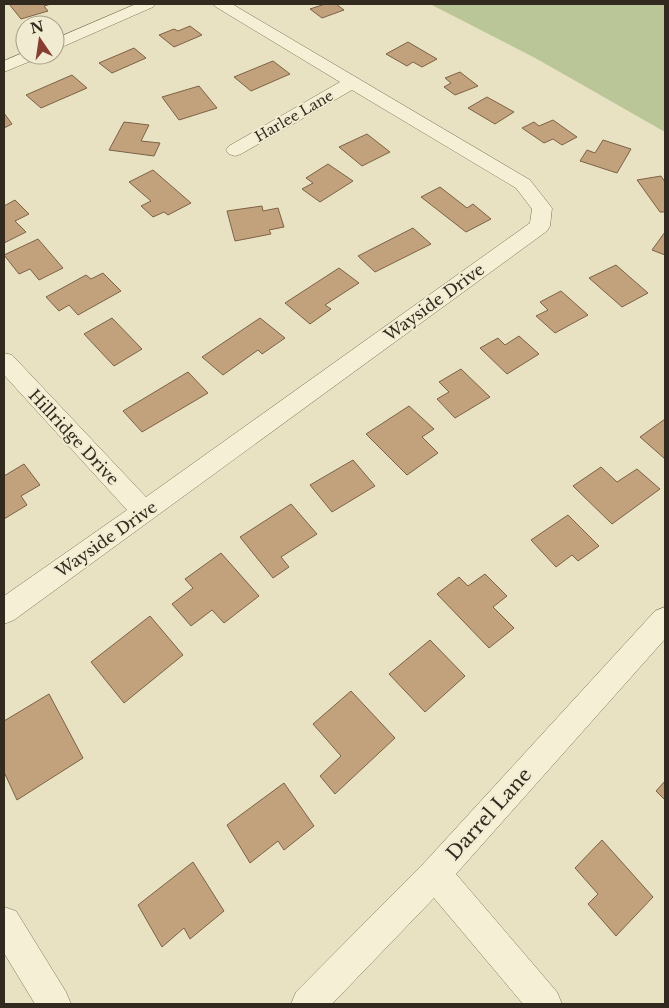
<svg xmlns="http://www.w3.org/2000/svg" width="669" height="1008" font-family="'Libre Baskerville',serif">
	<rect width="100%" height="100%" fill="#e8e2c3"/>
	<polygon fill="#bac598" points="430,4 665,4 665,132 537,59"/>
	<g fill="#c2a27d" stroke="#7c6245">
		<polygon points="9,4 51,4 44,6 48,11 21,19"/>
		<polygon points="325,4 336,4 344,10 322,18 310,9"/>
		<polygon points="190,26 202,35 174,47 159,35 174,29 178,31"/>
		<polygon points="408,42 437,59 422,67 413,62 407,66 386,54"/>
		<polygon points="134,48 146,58 112,73 99,63"/>
		<polygon points="273,61 290,74 251,91 234,77"/>
		<polygon points="460,72 478,86 455,95 444,87 451,83 445,78"/>
		<polygon points="72,75 87,88 41,108 26,95"/>
		<polygon points="199,86 217,108 179,120 162,97"/>
		<polygon points="487,97 514,112 495,124 468,108"/>
		<polygon points="4,113 12,124 4,128"/>
		<polygon points="553,120 577,137 562,145 553,139 544,143 522,128 534,122 539,126"/>
		<polygon points="124,122 149,125 141,141 160,143 154,156 109,150"/>
		<polygon points="367,134 390,152 362,166 339,147"/>
		<polygon points="603,140 631,149 617,173 580,161 587,150 595,153"/>
		<polygon points="328,164 353,181 320,202 302,189 313,183 306,178"/>
		<polygon points="153,170 191,203 168,215 164,212 153,217 141,206 151,201 129,182"/>
		<polygon points="661,176 665,182 665,212 660,212 637,180"/>
		<polygon points="440,187 467,208 473,204 491,219 466,232 421,197"/>
		<polygon points="15,200 29,214 15,221 26,232 4,243 4,206"/>
		<polygon points="262,206 263,211 278,208 284,227 269,230 271,234 235,241 227,211"/>
		<polygon points="413,228 431,244 375,272 358,256"/>
		<polygon points="665,232 665,255 652,250"/>
		<polygon points="38,239 63,268 39,280 30,269 19,274 4,255"/>
		<polygon points="616,265 648,293 622,307 589,278"/>
		<polygon points="339,268 359,283 325,305 331,309 310,324 285,303"/>
		<polygon points="103,273 121,291 78,315 69,305 59,311 46,297 86,275 91,279"/>
		<polygon points="561,291 588,315 555,333 536,316 548,310 540,302"/>
		<polygon points="112,318 142,349 114,366 84,334"/>
		<polygon points="260,318 285,338 262,354 258,350 223,375 202,357"/>
		<polygon points="519,336 539,354 507,374 480,348 498,338 505,345"/>
		<polygon points="461,369 490,397 455,418 437,399 449,392 439,382"/>
		<polygon points="188,372 208,393 142,432 123,411"/>
		<polygon points="409,406 434,429 422,437 438,453 407,475 366,434"/>
		<polygon points="665,419 665,459 640,437"/>
		<polygon points="353,460 375,486 332,512 310,485"/>
		<polygon points="24,464 40,485 21,496 27,505 4,519 4,476"/>
		<polygon points="601,467 617,482 637,469 660,489 612,524 573,486"/>
		<polygon points="291,504 317,534 281,557 289,567 273,578 240,537"/>
		<polygon points="568,515 599,546 578,561 572,555 556,567 531,540"/>
		<polygon points="221,553 259,596 224,623 212,610 191,626 172,604 193,588 185,579"/>
		<polygon points="485,574 507,596 493,607 514,628 489,648 437,594 459,577 468,586"/>
		<polygon points="150,616 183,655 124,703 91,662"/>
		<polygon points="430,640 465,676 425,712 389,674"/>
		<polygon points="351,691 395,738 335,794 320,776 341,756 313,724"/>
		<polygon points="49,694 83,758 17,800 4,772 4,721"/>
		<polygon points="665,781 665,800 656,791"/>
		<polygon points="284,783 314,826 284,850 278,841 250,863 227,825"/>
		<polygon points="602,840 653,897 616,936 588,904 598,894 575,868"/>
		<polygon points="193,862 224,911 190,939 184,928 162,947 138,905"/>
	</g>
	<g fill="none" stroke-linecap="round" stroke-linejoin="round">
		<g stroke="#80745c" stroke-width="1">
			<g id="minor">
				<polygon points="136,4 156,4 153,7 55,50 55,39"/>
				<polygon points="213,4 232,4 530,180 552,208 550,226 547,231 14,620 4,624 4,596 127,510 4,375 4,353 12,355 146,497 530,223 532,209 516,188 352,90 241,154 235,156 229,154 226,150 229,146 340,82 216,7"/>
				<polygon points="25,52 25,55 40,55 38,58 4,72 4,61"/>
				<polygon points="665,607 665,639 456,874 557,992 562,1004 523,1004 434,898 332,1004 291,1004 296,992 424,863 655,611"/>
				<polygon points="4,907 16,911 66,992 71,1004 35,1004 4,953"/>
			</g>
		</g>
		<use href="#minor" fill="#f4efd5" fill-rule="evenodd"/>
	</g>
	<g text-anchor="middle" dominant-baseline="central" stroke-width="4" stroke-linejoin="round" paint-order="stroke">
		<g font-size="14" fill="#322a1e" stroke="#f0ebd1">
			<text transform="translate(294 116) rotate(-30)">Harlee Lane</text>
		</g>
		<g font-size="16" fill="#322a1e" stroke="#f0ebd1">
			<text transform="translate(434 302) rotate(-36)">Wayside Drive</text>
			<text transform="translate(74 437) rotate(47)">Hillridge Drive</text>
			<text transform="translate(106 539) rotate(-35)">Wayside Drive</text>
		</g>
		<g font-size="19" fill="#322a1e" stroke="#f0ebd1">
			<text transform="translate(489 814) rotate(-48)">Darrel Lane</text>
		</g>
	</g>
	<rect width="669" height="1008" fill="none" stroke="#322a1e" stroke-width="10"/>
	<g transform="translate(40 40) rotate(347)"><circle r="24" fill="#f0ebd1" stroke="#a49e89"/>
	<path d="M0-4L9 19L0 12L-9 19Z" fill="#883d33"/>
	<text y="-8" font-size="14" font-weight="bold" text-anchor="middle" fill="#322a1e">N</text>
	</g>
</svg>
